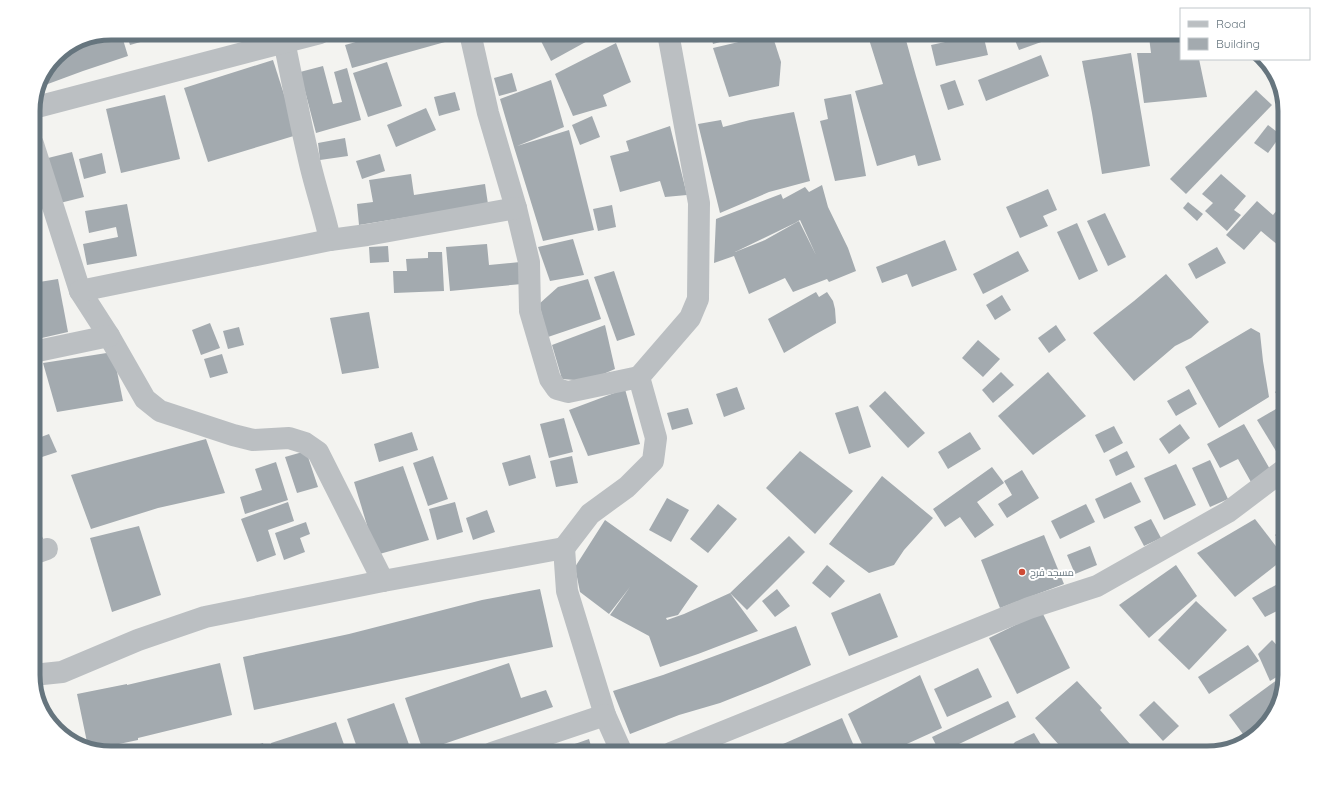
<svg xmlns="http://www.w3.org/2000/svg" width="1318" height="786" font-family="Quicksand,Cairo,sans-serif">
	<rect width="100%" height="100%" fill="#f3f3f0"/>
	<g fill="#a3aaaf" fill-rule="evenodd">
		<polygon points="111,33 121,33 128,56 83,71 37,88 39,81 56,56 81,39"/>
		<polygon points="126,33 172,33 130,45"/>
		<polygon points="388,33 443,33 445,42 352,68 345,45"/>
		<polygon points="537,33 602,33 551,61"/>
		<polygon points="710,33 752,33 713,44"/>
		<polygon points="842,33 862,33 863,39 845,40"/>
		<polygon points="867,33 904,33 916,76 941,160 918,166 915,155 877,166 855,91 883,84"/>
		<polygon points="1012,33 1052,33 1042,37 1044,41 1019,50"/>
		<polygon points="1181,33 1181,59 1199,59 1207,97 1144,103 1137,53 1151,53 1149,37"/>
		<polygon points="772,34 781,62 779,86 729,97 713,48"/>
		<polygon points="983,34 988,55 936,66 931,45"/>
		<polygon points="616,43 631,82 603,95 607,106 573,116 555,74"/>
		<polygon points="1131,53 1150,166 1102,174 1092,113 1082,61"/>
		<polygon points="1041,55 1049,76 986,101 978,80"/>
		<polygon points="273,60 297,135 208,162 184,88"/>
		<polygon points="387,62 402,106 368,117 353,73"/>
		<polygon points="323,66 333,104 342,102 334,72 347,68 361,120 316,133 300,72"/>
		<polygon points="512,73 517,91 499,96 494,78"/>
		<polygon points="551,80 564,127 517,146 569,130 594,230 543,241 514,147 500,99"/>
		<polygon points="955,80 964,105 948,110 940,85"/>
		<polygon points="1256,90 1272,105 1186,194 1170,179"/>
		<polygon points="455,92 460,110 439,116 434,97"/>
		<polygon points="851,94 866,176 835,181 820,121 828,119 824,99"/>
		<polygon points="165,95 180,159 121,173 106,109"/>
		<polygon points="426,108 436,130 396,147 387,125"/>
		<polygon points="794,112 810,181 769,192 720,213 698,124 721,120 723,127 750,120"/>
		<polygon points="592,116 600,137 580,145 572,125"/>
		<polygon points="1268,125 1281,135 1268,153 1254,143"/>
		<polygon points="670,126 687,195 665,197 660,181 620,192 610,156 629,151 626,141"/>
		<polygon points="345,138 348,156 320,160 318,143"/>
		<polygon points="72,152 84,197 60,203 48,158"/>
		<polygon points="102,153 106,173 84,179 79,159"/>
		<polygon points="380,154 385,171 362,179 356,161"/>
		<polygon points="411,174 414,195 485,184 488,204 359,225 357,204 373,202 369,180"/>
		<polygon points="1221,174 1246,196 1234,210 1241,215 1227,231 1205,211 1213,203 1202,194"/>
		<path d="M 822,185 L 828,207 L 848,248 L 856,271 L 829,282 L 827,279 L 793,292 L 785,278 L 749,294 L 734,256 L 714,263 L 716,219 L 781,194 L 783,199 L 805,187 L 809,192 ZM 800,220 L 816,255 L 799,221 L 765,240 L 735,252 L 795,223 Z"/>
		<polygon points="38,188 44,206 33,210 33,189"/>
		<polygon points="1048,189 1057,210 1043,216 1048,226 1020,238 1006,207"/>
		<polygon points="1285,200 1285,251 1261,231 1244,250 1226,235 1257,201 1273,215"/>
		<polygon points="1188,202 1203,214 1197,221 1183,208"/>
		<polygon points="127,204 137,256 87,265 83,244 118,237 116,227 89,233 85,211"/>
		<polygon points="612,205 616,227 598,231 593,209"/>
		<polygon points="1105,213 1126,257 1108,266 1087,221"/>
		<polygon points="1077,223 1098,271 1079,280 1057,232"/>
		<polygon points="573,239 584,275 550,281 538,247"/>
		<polygon points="945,240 957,270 912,287 907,274 882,283 876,267"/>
		<polygon points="487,244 489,265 520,262 522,284 450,291 446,247"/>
		<polygon points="388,246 389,262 370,263 369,247"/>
		<polygon points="1217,247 1226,263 1196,279 1188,264"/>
		<polygon points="1018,251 1029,271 983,294 973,274"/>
		<polygon points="428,252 442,252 444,291 394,293 393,271 407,271 406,259 428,258"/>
		<polygon points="614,271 635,335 617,341 594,277"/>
		<polygon points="1166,274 1209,322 1191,338 1175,346 1134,381 1093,333 1134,301"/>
		<polygon points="58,279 68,332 33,340 33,283"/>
		<polygon points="588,279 601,319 548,337 539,304 558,287"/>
		<polygon points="816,292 819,297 827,292 833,301 835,309 836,323 816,334 784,353 768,319"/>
		<polygon points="1002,295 1011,310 995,320 986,305"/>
		<polygon points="369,312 379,368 342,374 330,318"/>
		<polygon points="210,323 220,348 201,355 192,330"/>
		<polygon points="605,325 615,369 587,381 562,379 552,345"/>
		<polygon points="1056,325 1066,340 1049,353 1038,338"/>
		<polygon points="239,327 244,345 228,349 223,331"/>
		<polygon points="1251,328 1260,333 1263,361 1269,397 1219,428 1185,367"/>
		<polygon points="978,340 1000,359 983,377 962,358"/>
		<polygon points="113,352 123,401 57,412 43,363"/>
		<polygon points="222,354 228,373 210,378 204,359"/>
		<polygon points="1001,372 1014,385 993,403 982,390"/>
		<polygon points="1048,372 1086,416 1033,455 998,416"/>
		<polygon points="1285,385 1285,405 1275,392"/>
		<polygon points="737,387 745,409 724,417 716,394"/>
		<polygon points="625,389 640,444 588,456 569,410"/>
		<polygon points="1189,389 1197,404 1176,416 1167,401"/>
		<polygon points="885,391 925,433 908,448 869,406"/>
		<polygon points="858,406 871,447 849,454 835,413"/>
		<polygon points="33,408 39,431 33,431"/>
		<polygon points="688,408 693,424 672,430 667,413"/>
		<polygon points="1276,409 1285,424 1285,452 1279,456 1257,420"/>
		<polygon points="564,418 573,452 549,458 540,424"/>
		<polygon points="1180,424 1190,438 1169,454 1159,439"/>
		<polygon points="1244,424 1271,471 1251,482 1238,459 1220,468 1207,444"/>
		<polygon points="1114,426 1123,443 1104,453 1095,435"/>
		<polygon points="412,432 418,450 379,462 374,444"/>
		<polygon points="970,432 981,449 948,469 938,452"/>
		<polygon points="49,434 57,452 33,460 33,440"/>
		<polygon points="206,439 225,493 158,508 91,529 71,475"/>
		<polygon points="306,451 318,487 297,493 285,457"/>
		<polygon points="800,451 853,491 815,534 766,488"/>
		<polygon points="1127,451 1135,467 1116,476 1109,460"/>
		<polygon points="530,455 536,478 509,486 502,463"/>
		<polygon points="433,456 448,499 428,506 413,463"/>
		<polygon points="572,456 578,483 556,487 550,461"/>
		<polygon points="1210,460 1228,499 1210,507 1192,468"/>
		<polygon points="276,462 288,500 245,514 240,497 262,490 255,469"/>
		<polygon points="1176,464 1196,505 1164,520 1144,478"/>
		<polygon points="403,466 429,540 376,555 354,482"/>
		<polygon points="992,467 1004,483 977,502 994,525 975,538 960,517 945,527 933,509"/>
		<polygon points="1022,470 1039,498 1007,518 998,504 1012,495 1004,481"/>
		<polygon points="882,476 933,518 904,550 894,565 869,573 829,544"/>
		<polygon points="1131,482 1141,502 1104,519 1095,499"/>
		<polygon points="667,498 689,510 671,542 649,530"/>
		<polygon points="288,502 294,521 268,530 276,555 257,562 241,519"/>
		<polygon points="455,502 463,532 437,540 429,509"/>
		<polygon points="718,504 737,519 708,553 690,539"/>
		<polygon points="1086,504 1095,522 1060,539 1051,521"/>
		<polygon points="487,510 495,532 473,540 466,518"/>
		<polygon points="33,512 43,539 33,541"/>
		<polygon points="1151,519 1161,538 1144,546 1134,527"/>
		<polygon points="1255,519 1285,558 1235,597 1197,553"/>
		<polygon points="605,520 698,586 678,615 666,618 667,620 684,614 730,593 789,536 805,552 747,610 730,593 758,631 698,654 660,667 649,636 610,615 630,587 609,614 580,592 575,567"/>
		<polygon points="306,522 310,534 300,538 305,552 284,560 275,533"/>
		<polygon points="139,526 161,595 112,612 90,538"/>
		<polygon points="1285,527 1285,546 1275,535"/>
		<polygon points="1044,535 1064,584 1000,608 981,560"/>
		<polygon points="1090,546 1097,565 1075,574 1067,555"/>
		<polygon points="827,565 845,581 830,598 812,583"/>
		<polygon points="1176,565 1197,596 1149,638 1119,605"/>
		<polygon points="1285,580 1285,607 1265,617 1252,598"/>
		<polygon points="540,589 553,647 254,710 243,657 349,634 482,600"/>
		<polygon points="777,589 790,606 775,617 762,601"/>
		<polygon points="880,593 898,637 849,656 831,613"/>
		<polygon points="1196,601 1227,630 1189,670 1158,640"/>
		<polygon points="1042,612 1070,668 1017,694 989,638"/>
		<polygon points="1285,616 1285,630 1278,620"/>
		<polygon points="796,626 811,665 770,683 720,703 679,715 630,734 613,691 663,675"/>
		<polygon points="1272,640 1285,654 1285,672 1270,681 1258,654"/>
		<polygon points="1248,645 1259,661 1209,694 1198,677"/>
		<polygon points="220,663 232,715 138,738 138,740 95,749 88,747 77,694 127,684 127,685"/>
		<polygon points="509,663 521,698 546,690 553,707 423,751 405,698"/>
		<polygon points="978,668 992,697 947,717 934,689"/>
		<polygon points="1285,674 1274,714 1248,741 1229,715"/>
		<polygon points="920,675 942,728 887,753 866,753 848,714"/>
		<polygon points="1077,681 1102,708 1100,710 1138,753 1057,753 1054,749 1059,745 1035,718"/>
		<polygon points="1008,701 1016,717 940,753 932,737"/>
		<polygon points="1154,701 1179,726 1163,741 1139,715"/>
		<polygon points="394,703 412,753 359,753 347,719"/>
		<polygon points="842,718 857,753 776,753 774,748"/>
		<polygon points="336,722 347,753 274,753 271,743"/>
		<polygon points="1034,733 1046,753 1006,753 1015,742"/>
		<polygon points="589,739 593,753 549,753"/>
		<polygon points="263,743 266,753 234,753"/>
	</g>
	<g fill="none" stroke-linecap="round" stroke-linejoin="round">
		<g stroke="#bbbfc2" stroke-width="22">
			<polyline points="470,33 488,113 516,208 529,262 530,311 550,379 557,389 568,392 639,377"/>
			<path d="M 284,41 C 292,79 299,117 308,155 C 314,184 324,211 330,240"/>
			<polyline points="33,108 320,33"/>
			<polyline points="33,144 80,291 109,336 145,399 160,411 233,435 253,440 289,438 305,443 318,452 383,581"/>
			<polyline points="80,291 330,240 367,235 516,208"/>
			<polyline points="33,352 109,336"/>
			<polyline points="564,548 590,514 627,487 653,461 656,438 639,377 690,318 698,299 699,203 668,33"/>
			<polyline points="33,554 47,549"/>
			<polyline points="33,675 62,672 138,640 205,617 383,581 564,548 567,591 605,715 622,753"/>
			<polyline points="492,753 605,715"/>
			<polyline points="671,753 1029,608 1097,586 1228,512 1285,469"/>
		</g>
	</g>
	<circle fill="#ce4b36" stroke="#fff" stroke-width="1.5" cx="1022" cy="572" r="4"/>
	<g text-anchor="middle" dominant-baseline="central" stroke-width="4" stroke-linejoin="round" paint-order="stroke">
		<g font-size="10" fill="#66757e" stroke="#fff" text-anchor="start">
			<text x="1030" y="572">مسجد فرح</text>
		</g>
	</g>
	<path d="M0 0H1318V786H0ZM111 40H1207A71 71 0 0 1 1278 111V675A71 71 0 0 1 1207 746H111A71 71 0 0 1 40 675V111A71 71 0 0 1 111 40Z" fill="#fff" fill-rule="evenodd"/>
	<path fill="none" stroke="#66757e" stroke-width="5" d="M111 40H1207A71 71 0 0 1 1278 111V675A71 71 0 0 1 1207 746H111A71 71 0 0 1 40 675V111A71 71 0 0 1 111 40Z"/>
	<rect x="1180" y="8" width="130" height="52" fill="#ffffff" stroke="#c2c8cb"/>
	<rect x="1188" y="21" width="20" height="6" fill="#bbbfc2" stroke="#c2c8cb"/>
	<text x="1216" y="28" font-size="12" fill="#66757e">Road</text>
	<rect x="1188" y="38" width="20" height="12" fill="#a3aaaf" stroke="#c2c8cb"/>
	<text x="1216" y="48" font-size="12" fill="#66757e">Building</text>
</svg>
